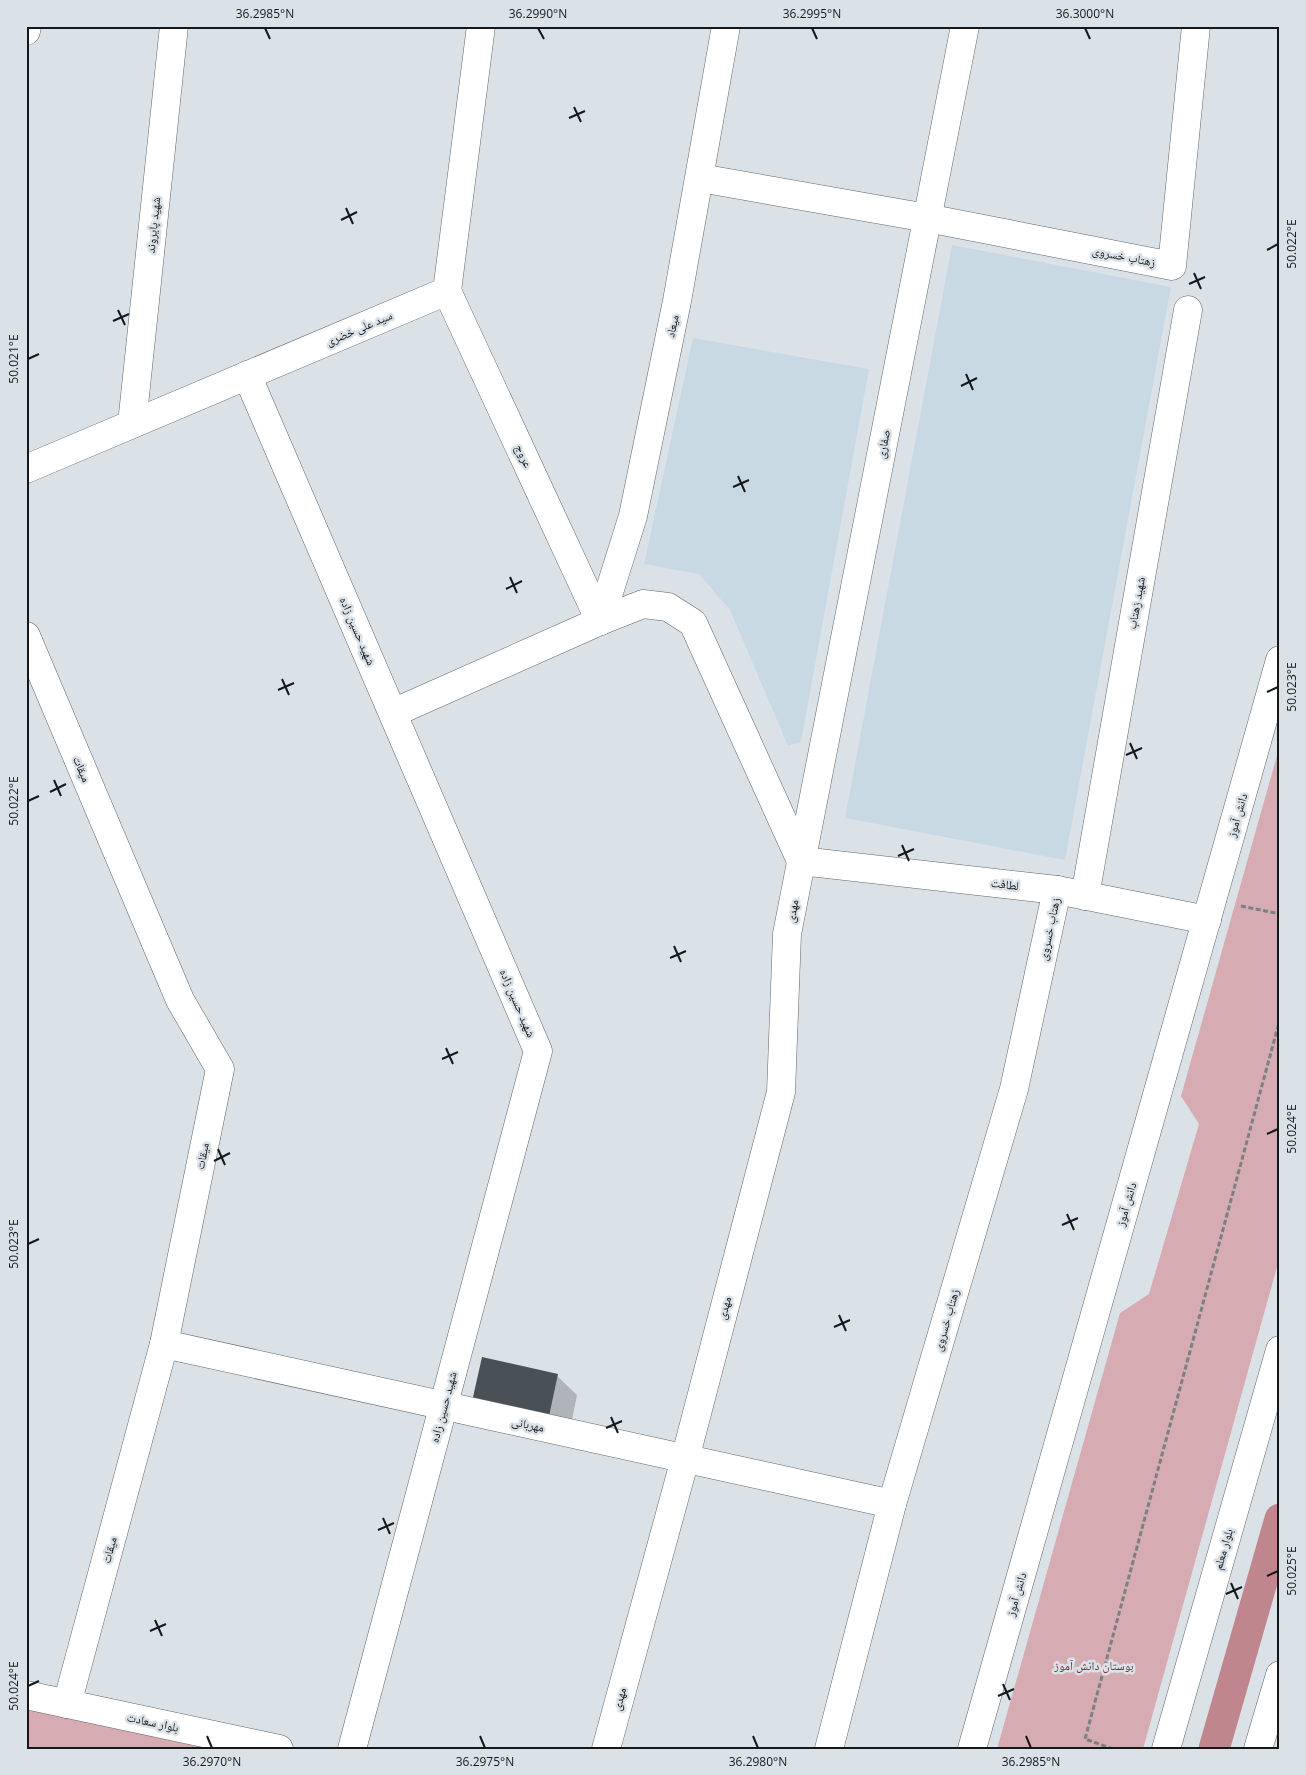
<svg xmlns="http://www.w3.org/2000/svg" width="1306" height="1775" font-family="'Open Sans','Noto Naskh Arabic',sans-serif">
	<rect width="100%" height="100%" fill="#dae2e8"/>
	<g fill="#c9d9e4">
		<polygon points="952,245 1171,287 1065,860 845,818"/>
		<polygon points="693,338 869,369 801,742 788,746 730,610 699,574 644,564"/>
	</g>
	<g fill="#d6acb2">
		<polygon points="1280,745 1280,1256 1143,1749 997,1749 1120,1313 1149,1294 1199,1124 1181,1096"/>
		<polygon points="26,1695 279,1749 26,1749"/>
	</g>
	<polygon fill="#0003" points="557,1376 577,1395 568,1440 492,1425"/>
	<g fill="none" stroke-linecap="round" stroke-linejoin="round">
		<polyline stroke="#bf868e" stroke-width="31" points="1214,1749 1280,1519"/>
	</g>
	<polygon fill="#4a5156" points="482,1357 558,1374 548,1421 471,1406"/>
	<g fill="none" stroke-linecap="round" stroke-linejoin="round">
		<g stroke="#5e656b" stroke-width="29">
			<g id="minor">
				<polyline points="26,31 27,26"/>
				<polyline points="700,178 927,218 1172,266 1196,26"/>
				<polyline points="447,291 600,621"/>
				<polyline points="247,375 538,1051 352,1749"/>
				<polyline points="132,424 174,26"/>
				<polyline points="26,469 447,291 481,26"/>
				<polyline points="600,621 633,516 677,301 726,26"/>
				<polyline points="26,636 180,1000 220,1069 164,1344 67,1704"/>
				<polyline points="393,713 600,621 643,604 668,607 693,623 801,861"/>
				<polyline points="801,861 1057,890 1207,920"/>
				<polyline points="1085,896 1188,310"/>
				<polyline points="164,1344 892,1504"/>
				<polyline points="606,1749 685,1459 781,1092 787,934 965,26"/>
				<polyline points="829,1749 892,1504 1014,1089 1057,890"/>
				<polyline points="972,1749 1280,660"/>
			</g>
		</g>
		<g stroke="#5e656b" stroke-width="29">
			<polyline id="secondary" points="26,1695 279,1749"/>
		</g>
		<g stroke="#5e656b" stroke-width="29">
			<g id="primary">
				<polyline points="1166,1749 1280,1350"/>
				<polyline points="1258,1749 1280,1675"/>
			</g>
		</g>
		<g stroke="#7b8084" stroke-width="3" stroke-dasharray="5 2.5" stroke-linecap="butt">
			<polyline points="1241,906 1280,914"/>
			<polyline points="1113,1749 1085,1739 1280,1019"/>
		</g>
		<use href="#minor" stroke="#fff" stroke-width="28"/>
		<use href="#secondary" stroke="#fff" stroke-width="28"/>
		<use href="#primary" stroke="#fff" stroke-width="28"/>
	</g>
	<path fill="none" stroke="#15181a" stroke-width="2" d="M 265,28 L 270,39M 538,28 L 544,39M 812,28 L 817,39M 1085,28 L 1090,39M 574,107 L 581,122M 569,118 L 585,111M 346,208 L 353,224M 341,220 L 357,212M 1267,250 L 1278,244M 1194,273 L 1201,289M 1189,284 L 1205,277M 118,310 L 125,325M 113,321 L 129,314M 28,359 L 39,354M 966,374 L 973,390M 961,386 L 977,378M 738,476 L 745,492M 733,487 L 749,480M 510,577 L 517,593M 506,589 L 522,581M 282,679 L 289,695M 278,690 L 294,683M 1267,692 L 1278,687M 1130,743 L 1137,759M 1126,755 L 1142,748M 54,780 L 61,796M 50,792 L 66,784M 28,801 L 39,796M 902,845 L 909,861M 898,856 L 914,849M 674,946 L 681,962M 670,958 L 686,951M 446,1048 L 453,1064M 442,1059 L 458,1052M 1267,1134 L 1278,1129M 218,1149 L 225,1165M 214,1161 L 230,1153M 1067,1214 L 1074,1230M 1062,1225 L 1078,1218M 28,1244 L 39,1239M 839,1315 L 846,1331M 834,1327 L 850,1320M 611,1417 L 618,1433M 606,1428 L 622,1421M 383,1518 L 390,1534M 378,1530 L 394,1523M 1267,1576 L 1278,1571M 1231,1583 L 1238,1599M 1226,1594 L 1242,1587M 155,1620 L 162,1636M 150,1631 L 166,1624M 1003,1684 L 1010,1700M 28,1686 L 39,1681M 998,1696 L 1014,1689M 207,1736 L 212,1748M 480,1736 L 485,1748M 753,1736 L 758,1748M 1026,1736 L 1031,1748"/>
	<g text-anchor="middle" dominant-baseline="central" stroke-width="5" stroke-linejoin="round" paint-order="stroke">
		<g font-size="12" fill="#15181a" stroke="#dae2e8">
			<text transform="translate(153 225) rotate(-84)">شهید پایروند</text>
			<text transform="translate(1124 256) rotate(11)">زهتاب خسروی</text>
			<text transform="translate(672 326) rotate(-78)">میعاد</text>
			<text transform="translate(359 328) rotate(-23)">سید علی خضری</text>
			<text transform="translate(883 444) rotate(-79)">صفاری</text>
			<text transform="translate(524 456) rotate(65)">عروج</text>
			<text transform="translate(1136 603) rotate(-80)">شهید زهتاب</text>
			<text transform="translate(358 631) rotate(67)">شهید حسین زاده</text>
			<text transform="translate(82 769) rotate(67)">میقات</text>
			<text transform="translate(1237 815) rotate(-74)">دانش آموز</text>
			<text transform="translate(1005 884) rotate(7)">لطافت</text>
			<text transform="translate(792 911) rotate(-80)">مهدی</text>
			<text transform="translate(1049 929) rotate(-78)">زهتاب خسروی</text>
			<text transform="translate(518 1003) rotate(67)">شهید حسین زاده</text>
			<text transform="translate(202 1156) rotate(-79)">میقات</text>
			<text transform="translate(1126 1204) rotate(-74)">دانش آموز</text>
			<text transform="translate(724 1308) rotate(-75)">مهدی</text>
			<text transform="translate(946 1320) rotate(-74)">زهتاب خسروی</text>
			<text transform="translate(443 1407) rotate(-75)">شهید حسین زاده</text>
			<text transform="translate(528 1424) rotate(12)">مهربانی</text>
			<text transform="translate(1223 1549) rotate(-74)">بلوار معلم</text>
			<text transform="translate(109 1550) rotate(-75)">میقات</text>
			<text transform="translate(1016 1594) rotate(-74)">دانش آموز</text>
			<text transform="translate(619 1699) rotate(-75)">مهدی</text>
			<text transform="translate(153 1722) rotate(12)">بلوار سعادت</text>
		</g>
		<g font-size="12" fill="#742d3c" stroke="#dae2e8">
			<text x="1094" y="1665">بوستان دانش آموز</text>
		</g>
	</g>
	<rect width="1306" height="1775" fill="none" stroke="#dae2e8" stroke-width="55"/>
	<rect x="28" y="28" width="1250" height="1720" fill="none" stroke="#15181a" stroke-width="2"/>
	<g font-size="12" text-anchor="middle" fill="#15181a">
		<text x="265" y="18">36.2985°N</text>
		<text x="538" y="18">36.2990°N</text>
		<text x="812" y="18">36.2995°N</text>
		<text x="1085" y="18">36.3000°N</text>
		<text transform="translate(1292 244) rotate(-90)" y="4">50.022°E</text>
		<text transform="translate(14 359) rotate(-90)" y="4">50.021°E</text>
		<text transform="translate(1292 687) rotate(-90)" y="4">50.023°E</text>
		<text transform="translate(14 801) rotate(-90)" y="4">50.022°E</text>
		<text transform="translate(1292 1129) rotate(-90)" y="4">50.024°E</text>
		<text transform="translate(14 1244) rotate(-90)" y="4">50.023°E</text>
		<text transform="translate(1292 1571) rotate(-90)" y="4">50.025°E</text>
		<text transform="translate(14 1686) rotate(-90)" y="4">50.024°E</text>
		<text x="212" y="1766">36.2970°N</text>
		<text x="485" y="1766">36.2975°N</text>
		<text x="758" y="1766">36.2980°N</text>
		<text x="1031" y="1766">36.2985°N</text>
	</g>
</svg>
